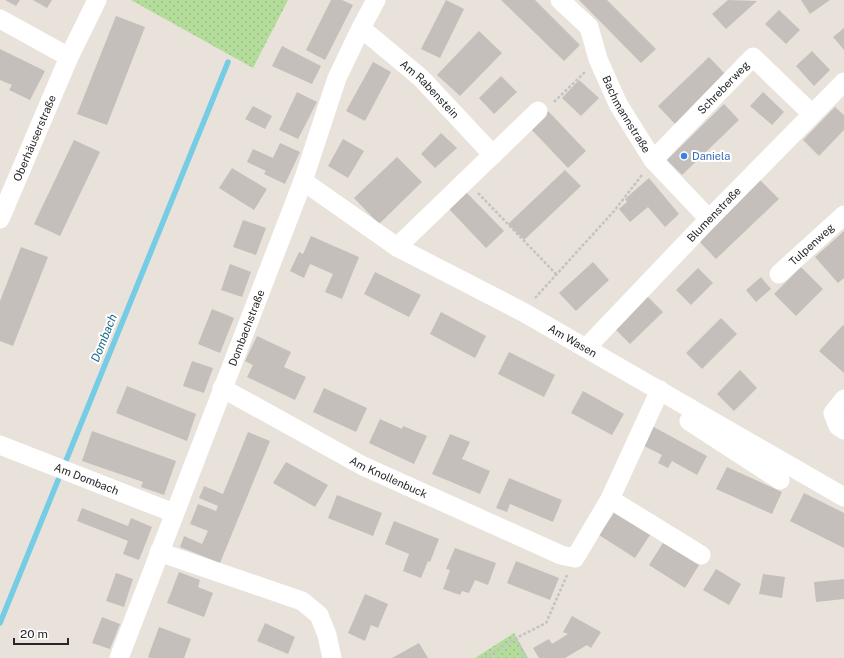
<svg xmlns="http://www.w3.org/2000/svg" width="844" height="658" font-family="'Public Sans',sans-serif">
	<defs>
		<pattern id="green-dots" width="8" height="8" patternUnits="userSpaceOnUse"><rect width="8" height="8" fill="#b4dc9b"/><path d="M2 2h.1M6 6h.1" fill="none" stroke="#9bbd86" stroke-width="1.8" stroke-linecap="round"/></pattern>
	</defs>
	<rect width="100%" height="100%" fill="#e9e2da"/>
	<g fill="url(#green-dots)">
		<polygon points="131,0 288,0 253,68"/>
		<polygon points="514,633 528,658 475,658"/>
	</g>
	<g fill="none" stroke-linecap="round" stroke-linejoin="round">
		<polyline stroke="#75cce4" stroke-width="5.5" points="0,623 228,62"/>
	</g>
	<g fill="#c4bfba">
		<polygon points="5,0 20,0 16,6"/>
		<polygon points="33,0 52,0 47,8"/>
		<polygon points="331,0 342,0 353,5 325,60 306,50"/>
		<polygon points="446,0 464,9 440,58 421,49"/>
		<polygon points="501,0 535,0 580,45 564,61"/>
		<polygon points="579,0 607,0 656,49 641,63"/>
		<polygon points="728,0 757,1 726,29 712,14"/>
		<polygon points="801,0 830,0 810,14"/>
		<polygon points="779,10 800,30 786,44 765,24"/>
		<polygon points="116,16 145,27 107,125 77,114"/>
		<polygon points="844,28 844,50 833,37"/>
		<polygon points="479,31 502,53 460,96 437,75"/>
		<polygon points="282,46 321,66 312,84 272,66"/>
		<polygon points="0,49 45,71 30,100 9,90 12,85 0,80"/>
		<polygon points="812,51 830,70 814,86 796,66"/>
		<polygon points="709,57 727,76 676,125 658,106"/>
		<polygon points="373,62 391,72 365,121 346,111"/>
		<polygon points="501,76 517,92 494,114 479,98"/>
		<polygon points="579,80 599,98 581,116 562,98"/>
		<polygon points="297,92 317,102 298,139 279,130"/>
		<polygon points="763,92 784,112 772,125 750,106"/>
		<polygon points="724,104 739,120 682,175 667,160"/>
		<polygon points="253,106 272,116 265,129 245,119"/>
		<polygon points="835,107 844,115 844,130 819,156 803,140"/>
		<polygon points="548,111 586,151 568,168 530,128"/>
		<polygon points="441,133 457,148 435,168 421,154"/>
		<polygon points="343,139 364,151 348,178 328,166"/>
		<polygon points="74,140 100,152 60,236 34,224"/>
		<polygon points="280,143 300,152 285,184 264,174 266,171 247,162 253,149 273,158"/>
		<polygon points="397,157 422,182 379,224 354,198"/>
		<polygon points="232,168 267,189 254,210 219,188"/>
		<polygon points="565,170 581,186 524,240 508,224"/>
		<polygon points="649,178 679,214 665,227 648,207 630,222 619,209 627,202 625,199"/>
		<polygon points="760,180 779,199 716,259 698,240"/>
		<polygon points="465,191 504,231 486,248 448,208"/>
		<polygon points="243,220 266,228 256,255 233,247"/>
		<polygon points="844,231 844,278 838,283 815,257"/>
		<polygon points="311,236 359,257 342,299 325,292 333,274 310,264 304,278 290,271 299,252 303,254"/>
		<polygon points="21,247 48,257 13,346 0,341 0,301"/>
		<polygon points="593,262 609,280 576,311 559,293"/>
		<polygon points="230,264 251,272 242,297 221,290"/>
		<polygon points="801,267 823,289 796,316 774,294"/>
		<polygon points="698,268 713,283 691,305 676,290"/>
		<polygon points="375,272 421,295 409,317 364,294"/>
		<polygon points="761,277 771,289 756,302 746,290"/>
		<polygon points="647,296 663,312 630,344 614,328"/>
		<polygon points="212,309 234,318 220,353 198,344"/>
		<polygon points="441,312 486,336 475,358 430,334"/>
		<polygon points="721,318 737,334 702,369 686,353"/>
		<polygon points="843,325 844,326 844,373 819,351"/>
		<polygon points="257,336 291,352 284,367 306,377 295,400 247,377 253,365 245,361"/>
		<polygon points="509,352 555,375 544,397 498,374"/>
		<polygon points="192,361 213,368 204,393 183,386"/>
		<polygon points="740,370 757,388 734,411 717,394"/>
		<polygon points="127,386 196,414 187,441 116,413"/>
		<polygon points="324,388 367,408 356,432 313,412"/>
		<polygon points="583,391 624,414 612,435 571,413"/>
		<polygon points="380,419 402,429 403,426 427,436 414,464 369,443"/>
		<polygon points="652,426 707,456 697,475 672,461 668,468 658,463 662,455 642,445"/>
		<polygon points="92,431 176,461 164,495 141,487 143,482 82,461"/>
		<polygon points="248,432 270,441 220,563 180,547 184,536 202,544 208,531 190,524 198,504 216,511 218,506 199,498 204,486 223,494"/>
		<polygon points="450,434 470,442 462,459 490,471 480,494 432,474"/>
		<polygon points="286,462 328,485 315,507 273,483"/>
		<polygon points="727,467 782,492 772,514 716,489"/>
		<polygon points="509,478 562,500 553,522 510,504 507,512 496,508"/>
		<polygon points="804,493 844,513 844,548 790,521"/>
		<polygon points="337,495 382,513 373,536 328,518"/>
		<polygon points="82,508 128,526 131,518 152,527 139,560 123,554 128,541 77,521"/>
		<polygon points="614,513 650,535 635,558 599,535"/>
		<polygon points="394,521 439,539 430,562 428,561 421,578 403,571 409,554 385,544"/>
		<polygon points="663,543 699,565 685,588 649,565"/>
		<polygon points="455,548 496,563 488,585 475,580 469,593 462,591 460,595 443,589 450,570 446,569"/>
		<polygon points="516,561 559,578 550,600 507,583"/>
		<polygon points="716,569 741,584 729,605 703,590"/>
		<polygon points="179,572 200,580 198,587 213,593 204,617 167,603"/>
		<polygon points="116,573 133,579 124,607 106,601"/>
		<polygon points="763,574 785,577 782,598 759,594"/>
		<polygon points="844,579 844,599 816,602 814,582"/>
		<polygon points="365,594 388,604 378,628 371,625 365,641 348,633"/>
		<polygon points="572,616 601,632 591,648 587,645 565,658 539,658 533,648 549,639 552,644 568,634 563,632"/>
		<polygon points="102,617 120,624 110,649 92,643"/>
		<polygon points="265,623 295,637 288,654 257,641"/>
		<polygon points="159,627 191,639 184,658 151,658 148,657"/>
		<polygon points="419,643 428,658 392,658"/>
	</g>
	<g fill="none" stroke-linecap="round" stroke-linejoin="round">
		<g stroke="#c3c3c3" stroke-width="2.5" stroke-dasharray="3 2" stroke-linecap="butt">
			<polyline points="554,102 585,72"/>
			<polyline points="478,193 557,275"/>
			<polyline points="535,298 614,211 642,175"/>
			<polyline points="516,638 526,658"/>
			<polyline points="485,658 516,638 546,623 567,575"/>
		</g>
		<g stroke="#fff" stroke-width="19">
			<path id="s1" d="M 560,0 L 589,27 L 598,59 L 618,104 L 653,160 L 709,219"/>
			<polyline points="0,19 69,57"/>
			<path id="s2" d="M 361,28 L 421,78 L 493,155"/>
			<path id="s3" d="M 653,160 L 753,57 L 812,114"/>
			<path id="s4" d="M 303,181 L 397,247 L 523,312 L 844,497"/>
			<path id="s5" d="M 0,219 L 69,57 L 97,0"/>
			<polyline points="397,247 538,111"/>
			<path id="s6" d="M 779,274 L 844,215"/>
			<path id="s7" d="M 586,348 L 709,219 L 844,82"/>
			<path id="s8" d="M 222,388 L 363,466 L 561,555 L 575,558 L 610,499 L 660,390"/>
			<polyline points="844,399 833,413 838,426 844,430"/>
			<polyline points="689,421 780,480"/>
			<path id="s9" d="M 0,445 L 174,513"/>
			<polyline points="610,499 701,555"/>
			<polyline points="159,552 302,601 319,615 327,635 332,658"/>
			<path id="s10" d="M 119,658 L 303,181 L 337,78 L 361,28 L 376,0"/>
		</g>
	</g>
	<circle fill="#3f7fe0" stroke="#fff" stroke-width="1.5" cx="684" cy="156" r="4"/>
	<g text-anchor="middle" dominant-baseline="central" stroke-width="4" stroke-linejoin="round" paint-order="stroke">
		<g font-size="11" fill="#282828" stroke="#fff">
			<text stroke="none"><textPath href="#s3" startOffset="101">Schreberweg</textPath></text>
			<text stroke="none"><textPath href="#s2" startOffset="92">Am Rabenstein</textPath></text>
			<text stroke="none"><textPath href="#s1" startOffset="135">Bachmannstraße</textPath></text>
			<text stroke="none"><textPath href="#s5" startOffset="88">Oberhäuserstraße</textPath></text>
			<text stroke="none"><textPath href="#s7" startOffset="185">Blumenstraße</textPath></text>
			<text stroke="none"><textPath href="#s6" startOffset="44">Tulpenweg</textPath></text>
			<text stroke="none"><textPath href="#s10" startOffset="354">Dombachstraße</textPath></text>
			<text stroke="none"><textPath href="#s4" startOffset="314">Am Wasen</textPath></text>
			<text stroke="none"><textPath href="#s8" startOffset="189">Am Knollenbuck</textPath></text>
			<text stroke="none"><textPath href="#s9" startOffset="93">Am Dombach</textPath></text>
		</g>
		<g font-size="11" fill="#366cbe" stroke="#fff" text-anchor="start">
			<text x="692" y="156">Daniela</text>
		</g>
		<g font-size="12" font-style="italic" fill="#186a8c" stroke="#fff">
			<text transform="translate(104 338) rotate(-68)">Dombach</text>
		</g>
	</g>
	<path d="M14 638v6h54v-6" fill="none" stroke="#282828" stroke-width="2"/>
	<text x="20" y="638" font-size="12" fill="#282828" stroke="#ffffff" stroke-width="3" paint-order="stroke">20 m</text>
</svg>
